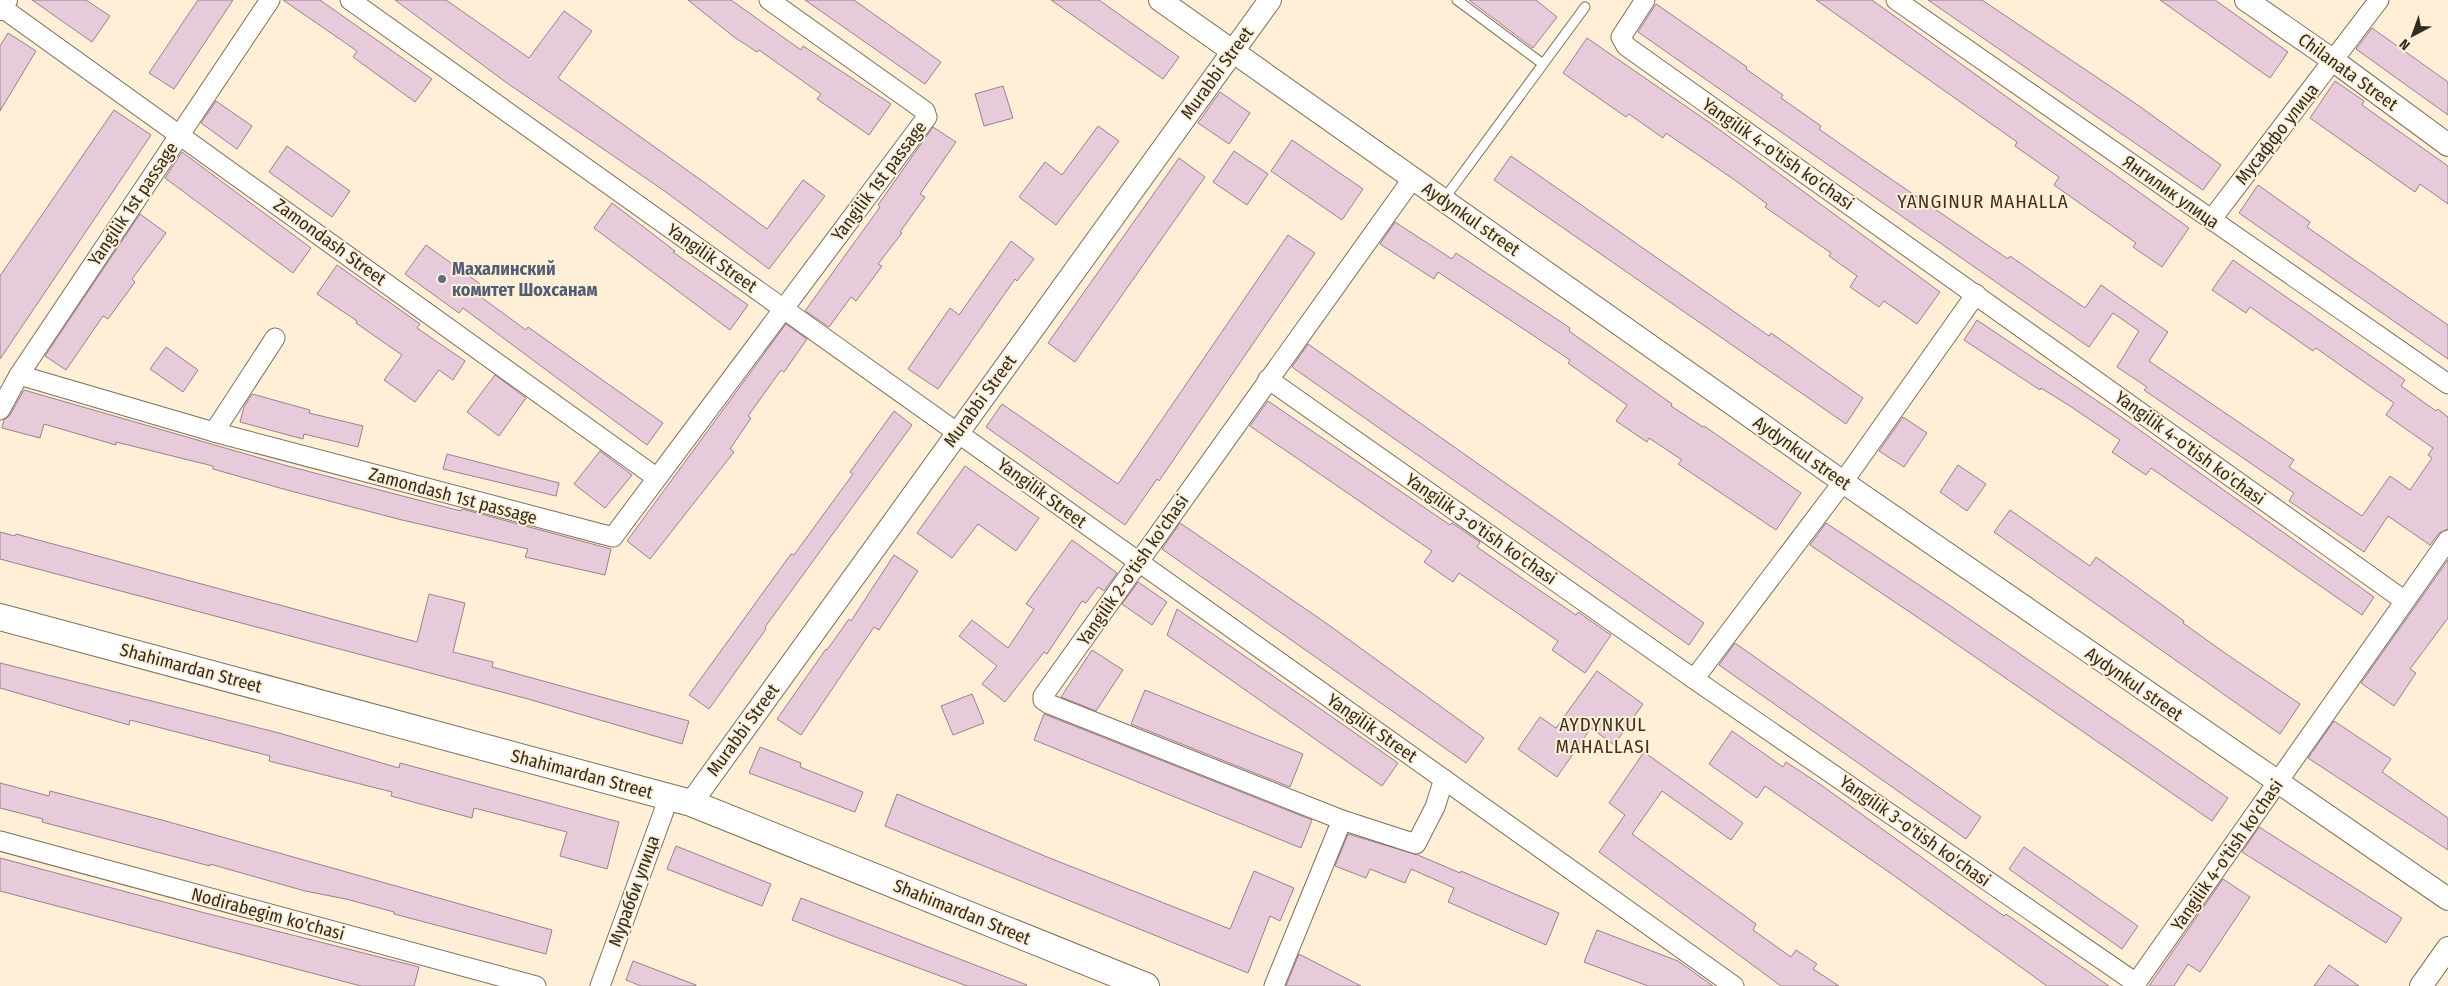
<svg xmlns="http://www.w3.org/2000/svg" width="2448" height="986" font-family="'Fira Sans Condensed',sans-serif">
	<rect width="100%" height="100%" fill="#feefd6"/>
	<g fill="#e8cbda" stroke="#9b808d">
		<polygon points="32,0 86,0 110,16 92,42"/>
		<polygon points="198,0 233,0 174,89 149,73"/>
		<polygon points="283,0 320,0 432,79 415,102 353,57 357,51"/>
		<polygon points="395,0 446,0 529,58 564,11 592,31 558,78 705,183 767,229 803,180 825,196 769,269 666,192 507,83"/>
		<polygon points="688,0 731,0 801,50 803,46 891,104 869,135 817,99 821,94 759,50 757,52 734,37"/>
		<polygon points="805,0 854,0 941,62 925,84"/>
		<polygon points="1051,0 1099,0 1179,57 1163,79"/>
		<polygon points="1469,0 1536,0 1557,17 1533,48"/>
		<polygon points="1816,0 1872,0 2189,228 2162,267 2133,247 2136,243 2054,185 2059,177 2015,146 2017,142"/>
		<polygon points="1928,0 1982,0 2132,101 2221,165 2203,190"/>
		<polygon points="2160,0 2215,0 2288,52 2270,78"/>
		<polygon points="1656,4 1747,67 1746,69 1783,95 1781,98 1821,126 1819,129 1853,153 2008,259 2010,256 2085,308 2101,285 2168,332 2149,361 2294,460 2289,467 2362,516 2390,476 2410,490 2432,458 2428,455 2433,448 2386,415 2394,403 2367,384 2316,348 2313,351 2250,307 2246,313 2212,290 2233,260 2381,363 2405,380 2401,386 2436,411 2438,409 2448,417 2448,529 2439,533 2430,545 2388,516 2364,552 2289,501 2294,493 2144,390 2147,387 2117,367 2139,331 2113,313 2089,347 2069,333 1638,32"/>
		<polygon points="2372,28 2448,82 2448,115 2356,49"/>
		<polygon points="8,33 36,51 0,111 0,46"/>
		<polygon points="1587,38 1713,125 1940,292 1917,324 1884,301 1879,307 1850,287 1857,276 1829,256 1831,253 1765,207 1767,204 1739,183 1666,133 1663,138 1629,114 1626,117 1563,73"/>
		<polygon points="2335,81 2364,101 2362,105 2448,166 2448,204 2420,184 2415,192 2310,118"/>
		<polygon points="1003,86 1013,118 984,126 975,94"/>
		<polygon points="1220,92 1250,113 1229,144 1198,123"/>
		<polygon points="216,101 252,126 237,149 201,123"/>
		<polygon points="114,110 151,135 0,359 0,276"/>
		<polygon points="1098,126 1119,141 1056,225 1019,197 1045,162 1062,175"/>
		<polygon points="933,127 956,142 920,194 925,197 900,232 902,233 878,264 882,266 856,301 851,297 829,327 805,311 880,207 878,205"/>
		<polygon points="1292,140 1363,189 1342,220 1271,171"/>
		<polygon points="287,146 350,191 332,217 269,172"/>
		<polygon points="1234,151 1268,174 1247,205 1213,182"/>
		<polygon points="182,152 311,248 293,273 165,178"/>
		<polygon points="1511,156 1769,336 1771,333 1863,398 1846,424 1494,180"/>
		<polygon points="1179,158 1205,177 1075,362 1048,343"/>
		<polygon points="2258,185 2310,222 2307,227 2448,325 2448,359 2239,213"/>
		<polygon points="612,203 675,251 673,252 748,305 730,330 594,228"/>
		<polygon points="140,214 166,233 132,279 135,282 108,319 103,316 66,370 45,356"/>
		<polygon points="1395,222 1452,259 1456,253 1549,314 1570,328 1569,331 1672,404 1671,406 1703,427 1704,426 1801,493 1776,530 1678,464 1682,460 1649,438 1647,442 1616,421 1627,405 1568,363 1570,360 1438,272 1434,279 1380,244"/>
		<polygon points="1288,235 1315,253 1159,481 1157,479 1125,525 986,427 1002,404 1118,484"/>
		<polygon points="1011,241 1034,259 1017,281 1015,279 938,389 908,369 950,308 959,315"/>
		<polygon points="426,245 480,284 474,292 526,330 528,327 663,423 647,445 463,308 459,313 405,274"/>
		<polygon points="337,265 420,324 417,328 465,361 453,380 439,370 415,402 384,380 402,355 356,323 357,321 317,294"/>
		<polygon points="1977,320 2124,419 2374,597 2362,615 2151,468 2146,475 2112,452 2120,440 2070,406 2041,388 2040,390 1964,340"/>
		<polygon points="786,324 807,339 784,372 781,370 748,416 751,418 730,449 734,452 650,559 627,541"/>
		<polygon points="1308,344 1704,623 1689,645 1292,367"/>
		<polygon points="166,347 198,370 183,392 150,369"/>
		<polygon points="495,375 526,398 499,436 467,412"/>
		<polygon points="24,390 284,465 418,500 461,511 462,509 611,549 605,575 525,557 528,549 402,520 287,490 213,469 213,466 116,442 116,445 44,424 40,438 2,428 4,420 10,415"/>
		<polygon points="252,394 310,410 309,413 363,426 358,447 304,434 303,439 240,422 244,407"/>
		<polygon points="1268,401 1450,525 1452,523 1480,542 1477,547 1545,594 1576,615 1578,612 1611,635 1585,673 1552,650 1558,641 1459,573 1453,582 1424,562 1432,551 1250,426"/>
		<polygon points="894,411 912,425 765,627 766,629 709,709 689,695 791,554 794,555 853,474 850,472"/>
		<polygon points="1903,417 1927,433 1904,467 1879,451"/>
		<polygon points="600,451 632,475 605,508 574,484"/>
		<polygon points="447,454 559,483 556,496 443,469"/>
		<polygon points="1958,465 1986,484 1967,511 1940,492"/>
		<polygon points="965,466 1039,518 1016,551 978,524 952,558 917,533"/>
		<polygon points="2010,510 2090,566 2096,557 2184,621 2183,623 2222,651 2300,704 2280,734 1994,532"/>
		<polygon points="1180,523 1326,623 1484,738 1466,763 1162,549"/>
		<polygon points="1826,523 1949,605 2228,798 2212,821 1926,623 1810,545"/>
		<polygon points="0,532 15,536 16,534 417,642 429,594 465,603 453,652 493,662 492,667 689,721 682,744 528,699 0,559"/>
		<polygon points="1072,540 1117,573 1104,591 1098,587 1086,603 1082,601 1047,654 1044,652 1005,702 982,684 997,666 959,636 972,620 1008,648 1034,609 1026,604"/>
		<polygon points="894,555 918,571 879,630 874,627 801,735 777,719 826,649 827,650 849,619 851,621"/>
		<polygon points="2448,560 2448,618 2410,669 2416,673 2394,706 2361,683"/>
		<polygon points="1138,582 1167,602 1152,625 1122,604"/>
		<polygon points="1177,609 1398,763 1382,786 1167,635"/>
		<polygon points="1735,643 1981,817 1966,839 1719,665"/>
		<polygon points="1092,650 1123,670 1096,711 1061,697"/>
		<polygon points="0,663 279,733 399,768 400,763 619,822 607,869 560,856 567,832 474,808 472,818 391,796 392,792 269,761 270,756 130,720 129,725 0,688"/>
		<polygon points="1597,671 1643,704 1614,745 1591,728 1557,777 1518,749 1540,717 1556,728"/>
		<polygon points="1145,690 1303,754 1290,787 1131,724"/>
		<polygon points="972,694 984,723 953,735 941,706"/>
		<polygon points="1044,714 1312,820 1301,848 1034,740"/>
		<polygon points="2334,721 2391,759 2382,772 2448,818 2448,850 2308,758"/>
		<polygon points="1732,731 1783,767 1786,762 1821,785 1974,895 2004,916 2006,914 2109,986 2047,986 1896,877 1765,786 1757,798 1709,764"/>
		<polygon points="760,747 801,763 800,767 863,792 855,812 749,773"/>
		<polygon points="1644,752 1743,823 1731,840 1662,791 1632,834 1756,924 1753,930 1791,957 1796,950 1817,964 1813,969 1839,986 1781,986 1599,852 1625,815 1609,803"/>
		<polygon points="0,783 49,796 50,791 162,820 552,930 546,954 394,914 394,912 346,899 305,891 210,864 210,866 42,822 43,819 0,808"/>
		<polygon points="897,794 1047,857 1230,929 1254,871 1294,888 1280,921 1270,916 1248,973 885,826"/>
		<polygon points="2259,827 2402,918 2386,943 2242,852"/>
		<polygon points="1348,834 1418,855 1460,873 1461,871 1559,913 1546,945 1448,902 1454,888 1411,869 1405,883 1370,869 1366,878 1335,866"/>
		<polygon points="676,846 771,884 762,906 667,869"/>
		<polygon points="2024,847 2138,926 2122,949 2009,869"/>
		<polygon points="0,858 205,913 419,967 414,986 361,986 0,891"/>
		<polygon points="2223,879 2250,897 2200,972 2188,964 2174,986 2149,986"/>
		<polygon points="801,898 1027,985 1026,986 967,986 838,938 792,920"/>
		<polygon points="1597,930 1678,961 1713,986 1648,986 1584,962"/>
		<polygon points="1299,954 1361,986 1286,986"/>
		<polygon points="633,961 696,985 696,986 641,986 626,980"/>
		<polygon points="2329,965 2359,986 2314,986"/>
	</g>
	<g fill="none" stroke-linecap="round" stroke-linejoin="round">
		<g stroke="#7e715a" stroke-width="11">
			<g id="service">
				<polyline points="1457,0 1543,64"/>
				<polyline points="1444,199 1585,7"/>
			</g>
		</g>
		<g stroke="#7e715a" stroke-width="21">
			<g id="minor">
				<polyline points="350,0 1734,986"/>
				<polyline points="1645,0 1621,37 1626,46 2405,601"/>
				<polyline points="1896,0 2448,384"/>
				<polyline points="1,7 657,478"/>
				<polyline points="1413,178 1043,696 1043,700 1049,704 1342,820 1416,844 1435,807 1444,779"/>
				<polyline points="2211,220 2379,0"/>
				<polyline points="19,375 214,432 613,537 927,117 925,111 769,0"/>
				<polyline points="1268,379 1694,679 2136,983"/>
				<polyline points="0,410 19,375 270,0"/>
				<polyline points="214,432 275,338"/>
				<polyline points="1694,679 1843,482 1976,294"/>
				<polyline points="0,841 536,986"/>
				<polyline points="600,986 669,797"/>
				<polyline points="1274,986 1342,820"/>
				<polyline points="2134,986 2448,540"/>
			</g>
		</g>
		<g stroke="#7e715a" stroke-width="24">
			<g id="tertiary">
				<polyline points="1160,0 1843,482 2448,899"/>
				<polyline points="2246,0 2334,61 2448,145"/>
				<polyline points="0,9 6,0"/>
				<polyline points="691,803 1270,0"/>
				<polyline points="2421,986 2448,948"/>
			</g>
		</g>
		<g stroke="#7e715a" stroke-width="28">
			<polyline id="secondary" points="0,617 691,803 1146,986"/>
		</g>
		<use href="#service" stroke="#fff" stroke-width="9"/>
		<use href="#minor" stroke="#fff" stroke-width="19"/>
		<use href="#tertiary" stroke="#fff" stroke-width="22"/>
		<use href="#secondary" stroke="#fff" stroke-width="26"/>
	</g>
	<circle fill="#5c6f8a" stroke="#feefd6" stroke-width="2" cx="442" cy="279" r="5"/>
	<g text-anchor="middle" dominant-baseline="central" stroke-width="4" stroke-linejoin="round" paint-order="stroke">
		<g font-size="18" fill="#312c22" stroke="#feefd6">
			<text transform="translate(2348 72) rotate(36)">Chilanata Street</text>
			<text transform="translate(1217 73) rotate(-54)">Murabbi Street</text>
			<text transform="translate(2277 134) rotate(-52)">Мусаффо улица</text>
			<text transform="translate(1778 154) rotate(35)">Yangilik 4-o'tish ko'chasi</text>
			<text transform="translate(879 181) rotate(-53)">Yangilik 1st passage</text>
			<text transform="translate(2171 192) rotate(35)">Янгилик улица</text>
			<text transform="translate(133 204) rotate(-56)">Yangilik 1st passage</text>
			<text transform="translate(1471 219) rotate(35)">Aydynkul street</text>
			<text transform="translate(330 242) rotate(36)">Zamоndash Street</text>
			<text transform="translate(712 258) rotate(35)">Yangilik Street</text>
			<text transform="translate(980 401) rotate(-54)">Murabbi Street</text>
			<text transform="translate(2190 448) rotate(36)">Yangilik 4-o'tish ko'chasi</text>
			<text transform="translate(1802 453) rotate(35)">Aydynkul street</text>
			<text transform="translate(1042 493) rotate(36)">Yangilik Street</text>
			<text transform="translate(453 496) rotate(15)">Zamondash 1st passage</text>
			<text transform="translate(1481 529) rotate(35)">Yangilik 3-o'tish ko'chasi</text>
			<text transform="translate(1133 570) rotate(-55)">Yangilik 2-o'tish ko'chasi</text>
			<text transform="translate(191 668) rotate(15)">Shahimardan Street</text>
			<text transform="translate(2134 684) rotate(35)">Aydynkul street</text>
			<text transform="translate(1372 728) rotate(35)">Yangilik Street</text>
			<text transform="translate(743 730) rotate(-54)">Murabbi Street</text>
			<text transform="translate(582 774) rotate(15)">Shahimardan Street</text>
			<text transform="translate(1915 831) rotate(35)">Yangilik 3-o'tish ko'chasi</text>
			<text transform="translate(2227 855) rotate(-55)">Yangilik 4-o'tish ko'chasi</text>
			<text transform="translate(634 891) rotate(-70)">Мурабби улица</text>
			<text transform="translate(962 912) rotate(22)">Shahimardan Street</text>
			<text transform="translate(268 914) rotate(15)">Nodirabegim ko'chasi</text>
		</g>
		<g font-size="18" font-weight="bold" fill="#4e5e75" stroke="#feefd6" text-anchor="start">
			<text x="452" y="269">Махалинский<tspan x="452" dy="21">комитет Шохcанам</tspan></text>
		</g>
		<g font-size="19" letter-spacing="1" fill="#3e321e" stroke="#feefd6">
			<text x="1983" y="201">YANGINUR MAHALLA</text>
			<text x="1603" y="724">AYDYNKUL<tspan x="1603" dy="22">MAHALLASI</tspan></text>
		</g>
	</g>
	<g transform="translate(2413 35) rotate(221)" stroke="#feefd6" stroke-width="4" paint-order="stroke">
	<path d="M0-4L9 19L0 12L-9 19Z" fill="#312c22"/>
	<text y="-8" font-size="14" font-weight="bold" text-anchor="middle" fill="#312c22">N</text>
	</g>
</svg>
